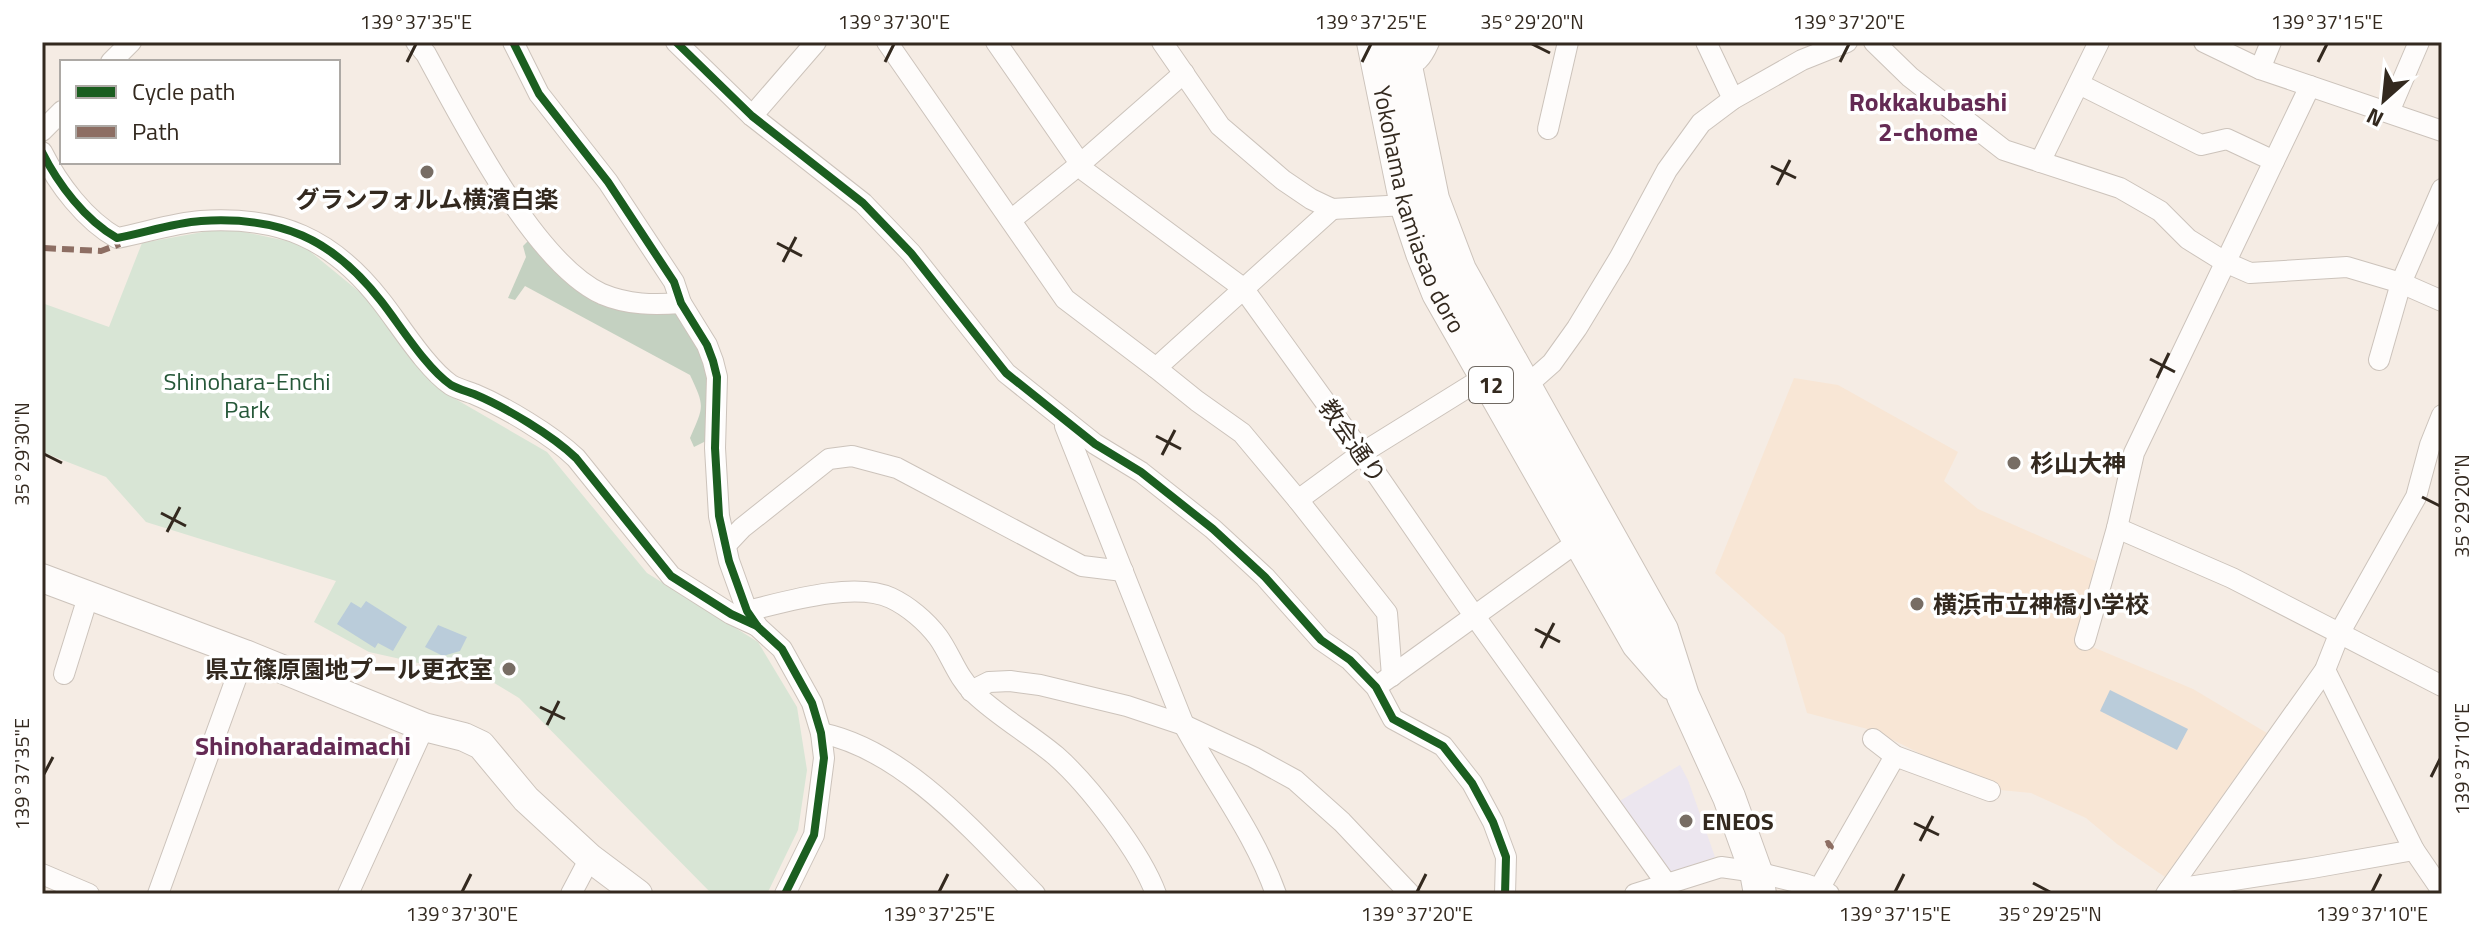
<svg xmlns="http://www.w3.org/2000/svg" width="2484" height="936" font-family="'Titillium Web','Noto Sans JP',sans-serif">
	<rect width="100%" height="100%" fill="#f5ece4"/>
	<polygon fill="#ece6ef" points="1680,765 1688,780 1715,857 1667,874 1618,802"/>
	<polygon fill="#f8e6d5" points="1794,378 1838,385 1958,452 1944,481 1978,509 2096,561 2076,640 2193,689 2267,733 2165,877 2117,844 2086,818 2031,793 2000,790 1961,774 1875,731 1807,713 1784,635 1715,573"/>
	<polygon fill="#d8e5d5" points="225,228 301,244 362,294 423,370 452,397 547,452 647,573 758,642 797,707 807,770 798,830 767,894 712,894 519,698 486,678 369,652 314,622 336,581 146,522 106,477 42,452 42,303 109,327 142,243"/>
	<path fill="#c4d1c1" d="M 531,238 L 564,274 L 677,309 L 699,339 L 710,386 L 708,440 L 694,447 L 690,438 C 704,406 705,407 690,375 L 525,286 L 515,300 L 508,298 L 526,257 L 523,246 Z"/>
	<g fill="#baccda">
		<polygon points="366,601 407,627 393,651 378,643 375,648 337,624 351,602 361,608"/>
		<polygon points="438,625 467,637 460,651 443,656 425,647"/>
		<polygon points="2110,690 2188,729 2177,750 2100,711"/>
	</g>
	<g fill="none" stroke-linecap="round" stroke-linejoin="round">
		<g stroke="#ccc3bb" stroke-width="22">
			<g id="street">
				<path d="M 416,42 L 426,54 C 462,120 534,263 602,294 C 628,305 654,305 681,303"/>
				<polyline points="513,42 539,94 608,182 674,282 681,303 707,345 713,361 717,377 715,448 719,516 729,561 747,611 758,627 782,649 812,703 821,733 824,758 814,835 785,894"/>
				<polyline points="676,42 752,116 863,203 911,253 1006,373 1095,444 1141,472 1213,529 1265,577 1321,640 1350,660 1376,687 1393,719 1443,746 1472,783 1493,822 1506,857 1505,894"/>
				<polyline points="887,42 1065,299 1156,368 1197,401 1242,433 1298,500 1387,613 1392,676"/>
				<polyline points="996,42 1086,172 1243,288 1362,453 1466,604 1666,883"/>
				<polyline points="1162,42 1220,126 1283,180 1311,199 1332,209 1406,205"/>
				<polyline points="1706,42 1733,99"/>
				<polyline points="1874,42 1910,77 2004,150 2120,188 2160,211 2188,239 2225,262 2250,273 2347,267 2401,283 2442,301"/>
				<polyline points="2204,42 2260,69 2442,131"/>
				<polyline points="111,62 131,42"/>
				<path d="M 1399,67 C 1417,65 1422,58 1429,42"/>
				<polyline points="2260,69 2271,42"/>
				<polyline points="2079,84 2201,145 2227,139 2274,161"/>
				<polyline points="2389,112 2419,42"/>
				<polyline points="752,116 816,42"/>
				<polyline points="1548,129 1568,42"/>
				<polyline points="42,131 62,111"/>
				<path d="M 42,152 C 58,184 85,220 117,238 C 144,233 173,223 201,221 C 280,216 332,238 381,301 C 400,325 426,368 451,385 C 458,389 466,391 474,394 C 505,407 552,435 576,458 L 671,576 L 731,614 L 757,626"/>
				<polyline points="2040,162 2099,42"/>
				<polyline points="1011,220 1079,165 1184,73"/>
				<polyline points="2379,360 2401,283 2442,189"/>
				<polyline points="1156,368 1332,209"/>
				<polyline points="1526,386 1552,363 1577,328 1620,257 1667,170 1701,123 1733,99 1802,60 1847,42"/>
				<path d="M 1067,422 L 1065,426 L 1184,725 C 1215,783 1254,832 1276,894"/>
				<polyline points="1298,500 1362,453 1486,376"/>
				<polyline points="2117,528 2232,578 2442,686"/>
				<polyline points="726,545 742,528 829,459 852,456 897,468 1082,566 1123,571"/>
				<path d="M 747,611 C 785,602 853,581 891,598 C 908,606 926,621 938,637 C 951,655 957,677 974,693 C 999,717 1030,734 1056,756 C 1089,785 1141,853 1156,894"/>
				<polyline points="2085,640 2117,528 2134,453 2310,86"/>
				<polyline points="2325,670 2414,850 2442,891"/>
				<polyline points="64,674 88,597"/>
				<polyline points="1383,682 1580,540"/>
				<polyline points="971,691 989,682 1010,681 1040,685 1127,706 1184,725 1253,757 1295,780 1342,822 1410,894"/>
				<path d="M 821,733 C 905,750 977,835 1035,894"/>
				<polyline points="1873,739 1895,756 1990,791"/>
				<polyline points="42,874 89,894"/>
				<polyline points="2169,890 2312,868 2414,850"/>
				<polyline points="158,894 245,654"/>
				<polyline points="348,894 424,727"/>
				<polyline points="571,894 590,858"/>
				<polyline points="1635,894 1721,867 1756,872 1805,884 1819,889 1823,894"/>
				<polyline points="1829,894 1819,889 1895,756"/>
				<polyline points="2166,894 2325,670 2340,632 2416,497 2430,445 2442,415"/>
			</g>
		</g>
		<g stroke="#ccc3bb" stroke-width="30">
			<polyline id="secondary" points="42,578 245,654 424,727 464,737 481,745 526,799 590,858 638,894"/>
		</g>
		<g stroke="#ccc3bb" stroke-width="34">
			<g id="primary">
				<path id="s1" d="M 1373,42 L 1406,205 L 1422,253 L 1438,293 L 1638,644 L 1673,684"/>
				<polyline points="1401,42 1433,199 1460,270 1662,630 1683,696 1729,797 1756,872 1760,894"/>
			</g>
		</g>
		<use href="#street" stroke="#fefcfb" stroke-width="20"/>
		<use href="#secondary" stroke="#fefcfb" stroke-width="28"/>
		<use href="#primary" stroke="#fefcfb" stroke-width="32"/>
		<g stroke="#8d6e63" stroke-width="6" stroke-dasharray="12 6" stroke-linecap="butt">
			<polyline points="44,248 101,251 120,244"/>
			<polyline points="1826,844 1828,843 1831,847 1830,848"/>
		</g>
		<g stroke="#fff" stroke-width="13">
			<g id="cycleway">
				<polyline points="513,42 539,94 608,182 674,282 681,303 707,345 713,361 717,377 715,448 719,516 729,561 747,611 758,627 782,649 812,703 821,733 824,758 814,835 785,894"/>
				<polyline points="676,42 752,116 863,203 911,253 1006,373 1095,444 1141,472 1213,529 1265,577 1321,640 1350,660 1376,687 1393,719 1443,746 1472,783 1493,822 1506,857 1505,894"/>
				<path d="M 42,152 C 58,184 85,220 117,238 C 144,233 173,223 201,221 C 280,216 332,238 381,301 C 400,325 426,368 451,385 C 458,389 466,391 474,394 C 505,407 552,435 576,458 L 671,576 L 731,614 L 757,626"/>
			</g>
		</g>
		<use href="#cycleway" stroke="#1b5e20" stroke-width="8"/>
	</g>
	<path fill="none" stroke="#33291f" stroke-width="3" d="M 1532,44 L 1550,53M 407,62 L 416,44M 885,62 L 894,44M 1362,62 L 1371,44M 1840,62 L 1849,44M 2318,62 L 2327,44M 1771,166 L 1796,178M 1777,185 L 1790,160M 777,243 L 802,256M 783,262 L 796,237M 2150,359 L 2175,372M 2157,378 L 2169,353M 1156,436 L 1181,449M 44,454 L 62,463M 1162,455 L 1175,430M 2422,497 L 2440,506M 161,513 L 186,526M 167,532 L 180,507M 1535,629 L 1560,642M 1541,648 L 1554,623M 540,707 L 565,719M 547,725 L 559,701M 44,774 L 53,757M 2431,777 L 2440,759M 1914,823 L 1939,835M 1920,841 L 1933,816M 2033,883 L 2050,892M 462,892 L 471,874M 939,892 L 948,874M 1417,892 L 1426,874M 1895,892 L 1904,874M 2372,892 L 2381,874"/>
	<g fill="#776d64" stroke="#fff" stroke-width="3">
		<circle cx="427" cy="172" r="8"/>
		<circle cx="2014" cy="463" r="8"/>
		<circle cx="1917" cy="604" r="8"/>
		<circle cx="509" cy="669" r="8"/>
		<circle cx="1686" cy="821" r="8"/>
	</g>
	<g text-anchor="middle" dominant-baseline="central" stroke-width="7" stroke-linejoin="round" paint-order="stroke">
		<rect fill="#fff" stroke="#706962" stroke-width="2" x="1469" y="367" width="44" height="36" rx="6"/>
		<g font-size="22" font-weight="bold" fill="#33291f">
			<text x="1491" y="385">12</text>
		</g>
		<g font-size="24" font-weight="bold" fill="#33291f" stroke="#fff" text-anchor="start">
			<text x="427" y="199" text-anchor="middle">グランフォルム横濱白楽</text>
			<text x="2030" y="463">杉山大神</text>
			<text x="1933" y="604">横浜市立神橋小学校</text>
			<text x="493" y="669" text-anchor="end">県立篠原園地プール更衣室</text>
			<text x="1702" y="821">ENEOS</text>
		</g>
		<g font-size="24" fill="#33291f" stroke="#fff">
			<text stroke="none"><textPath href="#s1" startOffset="174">Yokohama kamiasao doro</textPath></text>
			<text transform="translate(1353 441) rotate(55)">教会通り</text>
		</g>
		<g font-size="24" fill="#265839" stroke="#fff">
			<text x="247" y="381">Shinohara-Enchi<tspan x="247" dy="28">Park</tspan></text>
		</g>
		<g font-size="26" font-weight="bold" fill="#642a54" stroke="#fff">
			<text x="1928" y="101">Rokkakubashi<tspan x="1928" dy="30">2-chome</tspan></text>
			<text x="303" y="745">Shinoharadaimachi</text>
		</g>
	</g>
	<rect width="2484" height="936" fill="none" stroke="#ffffff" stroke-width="88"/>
	<rect x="60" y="60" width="280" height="104" fill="#ffffff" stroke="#ada9a5" stroke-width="2"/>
	<rect x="76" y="86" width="40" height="12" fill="#1b5e20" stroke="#ada9a5" stroke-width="2"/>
	<text x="132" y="100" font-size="24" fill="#33291f">Cycle path</text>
	<rect x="76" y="126" width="40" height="12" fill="#8d6e63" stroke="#ada9a5" stroke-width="2"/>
	<text x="132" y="140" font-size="24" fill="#33291f">Path</text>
	<g transform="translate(2384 100) rotate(207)" stroke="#ffffff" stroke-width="6" paint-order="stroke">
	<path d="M0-6L14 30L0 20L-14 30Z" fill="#33291f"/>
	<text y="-12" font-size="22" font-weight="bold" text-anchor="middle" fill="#33291f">N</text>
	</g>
	<rect x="44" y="44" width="2396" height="848" fill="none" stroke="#33291f" stroke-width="3"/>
	<g font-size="20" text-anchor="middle" fill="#33291f">
		<text x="416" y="29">139°37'35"E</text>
		<text x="894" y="29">139°37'30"E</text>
		<text x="1371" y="29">139°37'25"E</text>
		<text x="1532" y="29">35°29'20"N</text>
		<text x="1849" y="29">139°37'20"E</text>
		<text x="2327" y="29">139°37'15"E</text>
		<text transform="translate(22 454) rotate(-90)" y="7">35°29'30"N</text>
		<text transform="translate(2462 506) rotate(-90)" y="7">35°29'20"N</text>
		<text transform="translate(2462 759) rotate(-90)" y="7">139°37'10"E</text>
		<text transform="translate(22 774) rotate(-90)" y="7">139°37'35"E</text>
		<text x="462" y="921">139°37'30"E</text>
		<text x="939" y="921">139°37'25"E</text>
		<text x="1417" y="921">139°37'20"E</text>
		<text x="1895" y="921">139°37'15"E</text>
		<text x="2050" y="921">35°29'25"N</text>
		<text x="2372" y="921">139°37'10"E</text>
	</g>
</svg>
